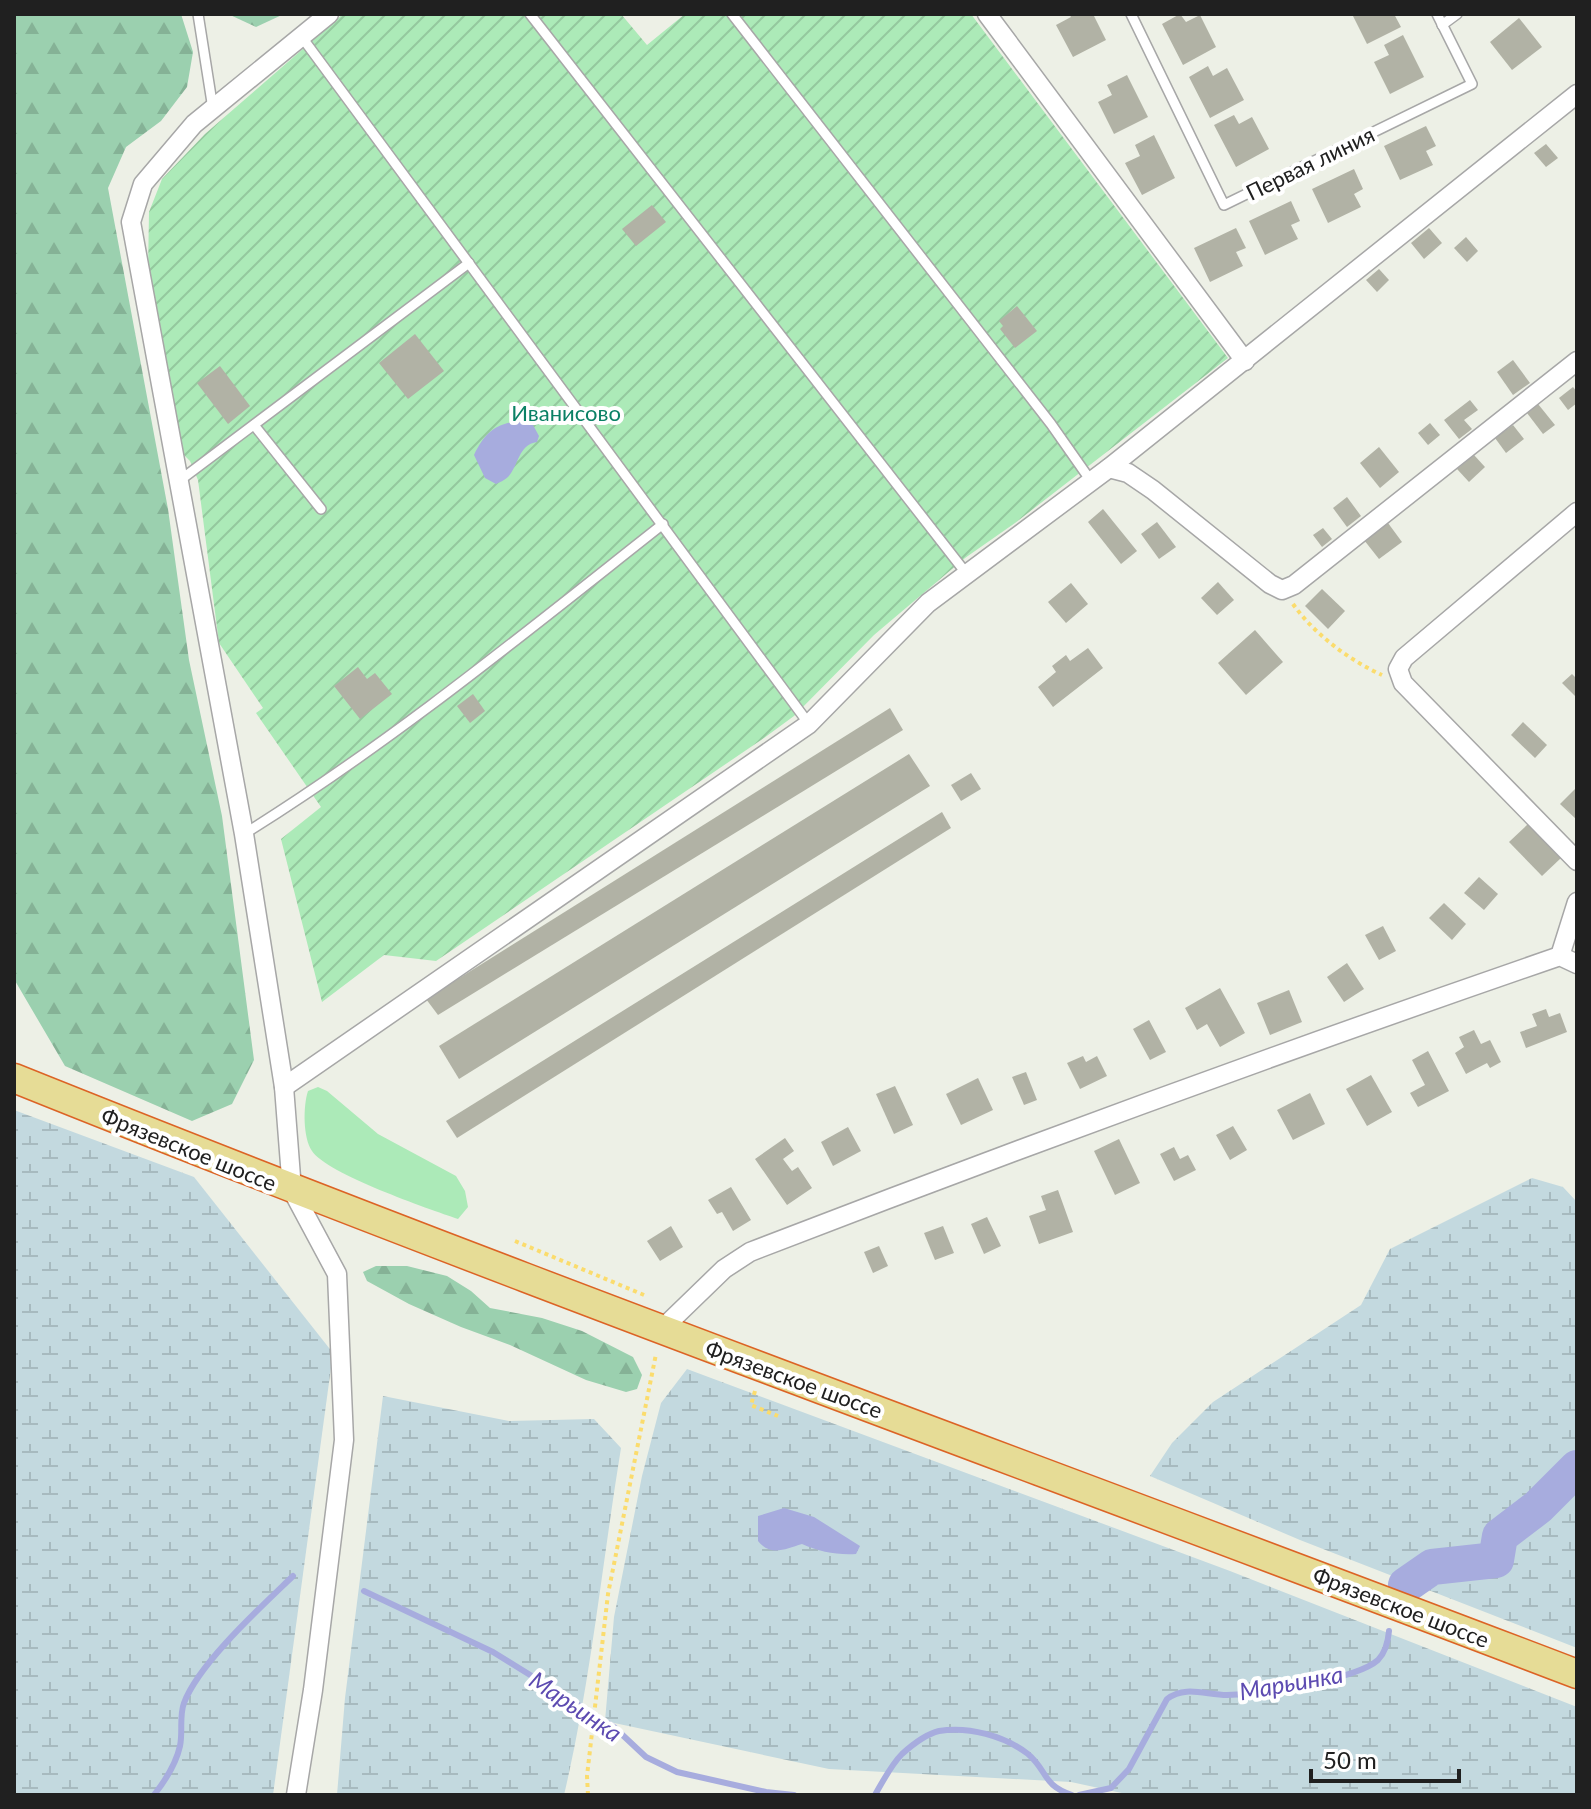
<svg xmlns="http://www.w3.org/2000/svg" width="1591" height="1809" font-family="Lato,sans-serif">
	<defs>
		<pattern id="forest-firs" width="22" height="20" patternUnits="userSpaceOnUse" patternTransform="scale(2)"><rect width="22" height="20" fill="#9bd0af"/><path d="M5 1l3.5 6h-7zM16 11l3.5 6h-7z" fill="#85b296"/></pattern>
		<pattern id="wetland-marsh" width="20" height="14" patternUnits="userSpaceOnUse" patternTransform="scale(2)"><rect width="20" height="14" fill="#c3d9df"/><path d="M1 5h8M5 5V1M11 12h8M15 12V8" fill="none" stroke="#a7babf"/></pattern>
		<pattern id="garden-furrows" width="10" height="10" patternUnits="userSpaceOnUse" patternTransform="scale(2)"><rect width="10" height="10" fill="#aceab8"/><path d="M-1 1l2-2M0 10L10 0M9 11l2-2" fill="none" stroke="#94c89e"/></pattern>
	</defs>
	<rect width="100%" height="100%" fill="#edf0e6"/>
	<path fill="#aceab8" d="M 318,1087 L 327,1091 L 378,1134 L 456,1176 L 465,1191 L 468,1207 L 458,1219 C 429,1209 327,1174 312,1151 C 303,1138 303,1106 308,1091 Z"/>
	<g fill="url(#forest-firs)">
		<polygon points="14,14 181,14 193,52 187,87 161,121 126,147 108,188 168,509 189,660 222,816 254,1060 232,1104 192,1121 65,1066 14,979"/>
		<polygon points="228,14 284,14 256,27"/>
		<polygon points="376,1266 407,1266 447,1276 471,1291 490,1308 542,1318 582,1331 633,1357 642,1375 637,1389 626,1392 586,1380 510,1345 461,1327 409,1304 367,1281 363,1272"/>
	</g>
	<g fill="url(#wetland-marsh)">
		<polygon points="14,1110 194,1177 333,1353 273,1795 14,1795"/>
		<polygon points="1532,1178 1563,1187 1577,1202 1577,1648 1300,1540 1150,1476 1172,1443 1213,1402 1361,1305 1390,1249"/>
		<polygon points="687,1369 1230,1571 1577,1707 1577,1795 1131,1795 1071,1782 829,1769 605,1721 614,1617 642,1476 661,1403"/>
		<path d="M 383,1396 L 509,1421 L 594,1419 L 621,1448 C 602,1564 591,1681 564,1795 L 337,1795 L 345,1698 Z"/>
	</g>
	<polygon fill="url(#garden-furrows)" points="343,14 621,14 647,45 685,14 971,14 1228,358 1015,523 965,558 874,635 794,716 764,738 436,961 384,955 322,1002 281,839 321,807 256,713 263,708 219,643 198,480 190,461 183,454 148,272 149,212 162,179 205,134"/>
	<g fill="#a7acde">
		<path d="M 523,420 L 533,425 L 539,436 L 537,442 C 518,445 519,465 508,477 C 505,480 500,482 496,484 L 485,478 L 474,455 C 486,430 496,424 523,420 Z"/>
		<path d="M 784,1508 L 814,1517 L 860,1546 L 856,1554 C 836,1555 820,1552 802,1544 C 785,1549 771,1557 758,1541 L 758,1516 Z"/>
	</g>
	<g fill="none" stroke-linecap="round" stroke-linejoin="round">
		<g stroke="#a7acde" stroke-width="6">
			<polyline points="364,1591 493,1652 614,1727 646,1757 677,1772 766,1792 794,1795"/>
			<path d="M 154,1795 C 165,1781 176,1764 180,1746 C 183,1732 179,1716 184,1703 C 199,1663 262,1606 293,1576"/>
			<path d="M 875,1795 C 883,1781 891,1765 902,1754 C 912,1745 926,1734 939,1731 C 968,1726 1005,1736 1028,1754 C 1048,1771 1042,1785 1072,1795"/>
			<path d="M 1079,1795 L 1111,1788 L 1129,1769 L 1167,1699 C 1185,1685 1206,1695 1227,1695 C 1258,1694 1356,1680 1378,1660 C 1386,1652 1388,1642 1389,1631"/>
		</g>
		<polyline stroke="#a7acde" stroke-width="36" points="1406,1585 1432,1567 1496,1560 1500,1536 1538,1507 1577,1468"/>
	</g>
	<g fill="#b1b2a5">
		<polygon points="1069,14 1093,14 1106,40 1073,57 1056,25 1071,17"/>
		<polygon points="1180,14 1186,22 1200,15 1216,47 1183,65 1162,24"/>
		<polygon points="1352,14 1394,14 1401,27 1367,44"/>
		<polygon points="1519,18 1542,47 1512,70 1490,42"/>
		<polygon points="1403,35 1424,77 1390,94 1374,62 1389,55 1384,45"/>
		<polygon points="1208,66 1213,76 1227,68 1244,100 1210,118 1189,77"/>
		<polygon points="1127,75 1148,117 1114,134 1098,102 1112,95 1107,85"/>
		<polygon points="1234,115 1239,124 1252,117 1269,149 1236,167 1214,125"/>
		<polygon points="1426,126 1436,146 1426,151 1433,165 1400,180 1384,146"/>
		<polygon points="1154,135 1175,178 1142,195 1125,163 1140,156 1135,145"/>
		<polygon points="1546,144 1558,158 1546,167 1534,153"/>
		<polygon points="1354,169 1363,189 1354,194 1361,207 1328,223 1312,189"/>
		<polygon points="1291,201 1300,221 1291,225 1298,239 1265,255 1249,221"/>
		<polygon points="652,205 666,222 636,246 622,229"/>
		<polygon points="1236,228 1246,248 1236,252 1243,266 1210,282 1194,248"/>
		<polygon points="1429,228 1442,243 1424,259 1411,243"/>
		<polygon points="1466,237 1478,251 1467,262 1454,248"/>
		<polygon points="1379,269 1389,280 1377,292 1366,280"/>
		<polygon points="1017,306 1037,331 1015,348 1000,329 1003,326 999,321"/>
		<polygon points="415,334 444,371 408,399 379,363"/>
		<polygon points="1513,360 1530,383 1513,395 1497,372"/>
		<polygon points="220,366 250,406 228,424 197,383"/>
		<polygon points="1573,387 1577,392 1577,403 1568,410 1559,398"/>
		<polygon points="1470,400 1478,410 1464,420 1472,429 1459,439 1444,420"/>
		<polygon points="1538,404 1555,425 1543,434 1527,413"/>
		<polygon points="1430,423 1440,435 1428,445 1418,433"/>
		<polygon points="1513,425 1524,439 1506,453 1495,438"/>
		<polygon points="1379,447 1399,472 1380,488 1360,463"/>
		<polygon points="1474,455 1485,467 1469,482 1457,469"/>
		<polygon points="1347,497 1361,516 1347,527 1333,508"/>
		<polygon points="1103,509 1137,551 1121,564 1088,522"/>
		<polygon points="1157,522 1176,547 1159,559 1141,534"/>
		<polygon points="1388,523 1402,542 1379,559 1364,540"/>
		<polygon points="1323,528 1332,539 1322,547 1313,535"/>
		<polygon points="1218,582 1234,600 1217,615 1201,598"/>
		<polygon points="1071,583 1088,604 1066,623 1048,602"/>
		<polygon points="1322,589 1345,611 1328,629 1305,606"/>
		<polygon points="1255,630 1283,662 1246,695 1218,663"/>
		<polygon points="1088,648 1103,668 1053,707 1038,687 1056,672 1052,666 1066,655 1070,661"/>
		<polygon points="358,667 367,679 375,673 392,694 360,719 334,686"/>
		<polygon points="1572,674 1577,679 1577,698 1562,683"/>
		<polygon points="473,694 485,711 470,723 457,706"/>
		<polygon points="890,708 903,730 438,1015 426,999"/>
		<polygon points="1523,722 1547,745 1535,758 1511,735"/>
		<polygon points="909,754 930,786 459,1079 439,1046"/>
		<polygon points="971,773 981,789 961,801 951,785"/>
		<polygon points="1577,787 1577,820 1560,804"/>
		<polygon points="942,812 951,828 457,1138 446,1121"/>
		<polygon points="1528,824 1561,858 1542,876 1509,842"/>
		<polygon points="1479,877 1498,894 1484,910 1464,893"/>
		<polygon points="1444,903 1466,924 1452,940 1429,918"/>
		<polygon points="1383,926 1396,951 1379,960 1365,935"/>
		<polygon points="1347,963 1364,989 1344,1002 1327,977"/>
		<polygon points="1220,988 1245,1033 1220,1047 1207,1024 1197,1030 1185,1008"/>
		<polygon points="1289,990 1302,1022 1270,1035 1257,1003"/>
		<polygon points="1546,1009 1549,1017 1560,1013 1567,1032 1526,1048 1520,1032 1537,1026 1532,1014"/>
		<polygon points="1149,1020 1166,1052 1150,1060 1133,1029"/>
		<polygon points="1474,1030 1481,1044 1490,1040 1501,1062 1490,1068 1487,1063 1466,1074 1455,1053 1464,1047 1459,1037"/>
		<polygon points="1428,1051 1449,1091 1418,1107 1410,1093 1425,1085 1412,1060"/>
		<polygon points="1083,1056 1086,1062 1097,1056 1107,1076 1080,1089 1067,1063"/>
		<polygon points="1026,1072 1037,1100 1024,1105 1012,1077"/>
		<polygon points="1371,1075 1392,1112 1367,1126 1346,1089"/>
		<polygon points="978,1078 993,1110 961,1125 946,1094"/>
		<polygon points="895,1086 913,1125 894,1134 876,1094"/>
		<polygon points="1310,1093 1325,1124 1293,1140 1277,1110"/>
		<polygon points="1233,1126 1247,1150 1230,1160 1216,1135"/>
		<polygon points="848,1127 861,1151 833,1166 821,1142"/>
		<polygon points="785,1138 794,1151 783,1159 792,1171 798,1167 812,1188 787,1205 755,1159"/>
		<polygon points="1119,1139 1140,1183 1115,1195 1094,1151"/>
		<polygon points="1174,1147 1180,1159 1188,1155 1196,1170 1174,1181 1160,1154"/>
		<polygon points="731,1187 751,1220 733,1231 722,1212 717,1214 708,1200"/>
		<polygon points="1058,1190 1073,1232 1039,1244 1029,1216 1046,1210 1041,1196"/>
		<polygon points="987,1217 1001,1246 984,1254 971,1224"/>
		<polygon points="671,1226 683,1247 660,1261 647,1241"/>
		<polygon points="943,1226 954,1253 935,1260 924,1233"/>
		<polygon points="879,1246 888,1266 873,1273 864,1252"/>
	</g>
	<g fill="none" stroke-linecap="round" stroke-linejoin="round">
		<g stroke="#a7a7a7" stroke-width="12">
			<g id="service">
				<polyline points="198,14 213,109"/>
				<polyline points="530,14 966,573"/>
				<polyline points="732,14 1051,424 1091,481"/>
				<polyline points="1131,14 1224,205 1472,84 1437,14"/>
				<polyline points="1442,25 1457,14"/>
				<polyline points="301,36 809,724"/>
				<polyline points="254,425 321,509"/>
				<polyline points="179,481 469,263"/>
				<path d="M 244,834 C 392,742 526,632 663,524"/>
			</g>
		</g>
		<g stroke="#a7a7a7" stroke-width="21">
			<g id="minor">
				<polyline points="987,14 1245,361"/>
				<polyline points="1109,468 1128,473 1153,490 1270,584 1282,590 1294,585 1577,361"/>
				<polyline points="1577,512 1404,658 1398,669 1403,683 1577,861"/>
				<polyline points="1560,956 1577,902"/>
				<polyline points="284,1087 809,724 928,603 1109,468 1577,94"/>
				<path d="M 661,1330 L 724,1269 L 750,1252 C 1019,1148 1287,1050 1560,956 L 1577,964"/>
				<polyline points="296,1795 313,1690 344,1440 337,1274 292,1190 284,1087 244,834 131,222 143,184 194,124 329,14"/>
			</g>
		</g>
		<g stroke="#dc6325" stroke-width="31">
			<path id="trunk" d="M 14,1078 C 532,1286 1056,1475 1577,1674"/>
		</g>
		<g stroke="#fbdc6d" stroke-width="4" stroke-dasharray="4 4" stroke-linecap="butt">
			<path d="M 1293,604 C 1314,634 1349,660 1382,675"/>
			<polyline points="515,1241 644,1295"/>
			<polyline points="755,1391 751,1405 778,1416"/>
			<polyline points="588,1795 587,1776 608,1594 656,1354"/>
		</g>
		<use href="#service" stroke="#fff" stroke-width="9"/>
		<use href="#minor" stroke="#fff" stroke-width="18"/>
		<use href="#trunk" stroke="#e6dc96" stroke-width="28"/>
	</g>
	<g text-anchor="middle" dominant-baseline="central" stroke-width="8" stroke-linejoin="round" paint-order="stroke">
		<g font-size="22" fill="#202020" stroke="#fff">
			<text transform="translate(1310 163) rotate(-26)">Первая линия</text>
			<text transform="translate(189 1149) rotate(22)">Фрязевское шоссе</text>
			<text transform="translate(794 1379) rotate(20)">Фрязевское шоссе</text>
			<text transform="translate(1401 1607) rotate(21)">Фрязевское шоссе</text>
		</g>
		<g font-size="22" fill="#0b8165" stroke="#fff">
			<text x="566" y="412">Иванисово</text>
		</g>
		<g font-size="24" font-style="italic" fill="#5d4bb1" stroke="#fff">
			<text transform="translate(1291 1682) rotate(-10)">Марьинка</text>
			<text transform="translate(576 1706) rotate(34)">Марьинка</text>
		</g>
	</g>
	<rect width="1591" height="1809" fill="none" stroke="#202020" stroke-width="32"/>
	<path d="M1311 1769v12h148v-12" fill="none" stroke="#202020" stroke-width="4"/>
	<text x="1323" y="1769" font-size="24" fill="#202020" stroke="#ffffff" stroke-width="6" paint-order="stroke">50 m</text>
</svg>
